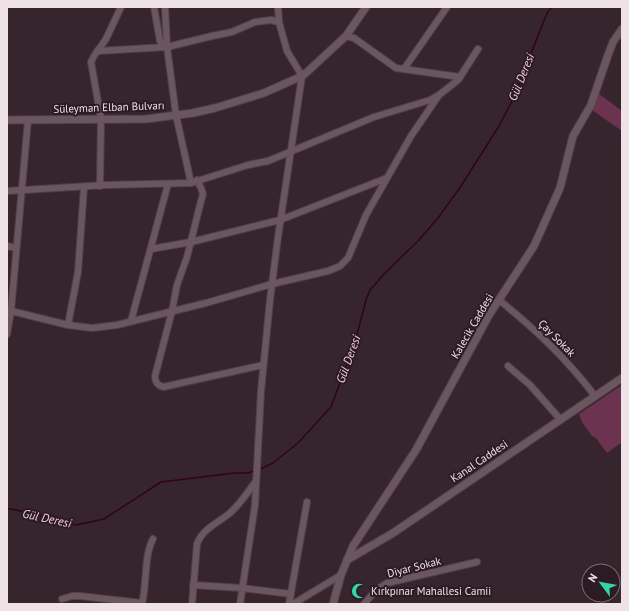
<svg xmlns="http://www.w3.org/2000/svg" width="629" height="611" font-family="'PT Sans',sans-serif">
	<rect width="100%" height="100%" fill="#37252d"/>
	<g fill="#6c3351">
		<polygon points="599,94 622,111 622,131 592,110"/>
		<polygon points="622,385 622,442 607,453 596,438 592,436 582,422 579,414"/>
	</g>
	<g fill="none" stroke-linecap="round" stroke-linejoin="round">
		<g stroke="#2f031d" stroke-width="1.5">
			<polyline points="260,469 273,463 298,443 331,407 355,342 366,300 370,290 386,272 419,240 438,218 461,186 499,126 513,99 545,18 549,10 553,7"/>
			<polyline points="7,509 12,509 76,525 104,519 161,482 235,473 248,473 254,471"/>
		</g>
		<g stroke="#504147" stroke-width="8">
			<g id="minor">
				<polyline points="154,7 160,41 164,47"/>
				<polyline points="165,7 167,47 176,115 191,183"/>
				<polyline points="278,7 279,22"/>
				<polyline points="346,36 354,38 396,68 460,77"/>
				<polyline points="98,51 167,47 212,36 232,32 255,22 271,20 279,22 287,51 302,76 278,237 270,300 261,391 255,505 240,604"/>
				<polyline points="404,69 447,7"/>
				<path d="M 197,180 L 201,188 L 203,194 L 200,205 L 187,257 L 177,285 L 172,311 L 155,376 C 155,382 157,385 163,387 L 263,365"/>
				<polyline points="100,186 101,119 91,62 94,56 106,39 121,7"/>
				<polyline points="7,191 106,185 191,183 248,165 268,161 374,117 430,100 439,95 458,80 478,49"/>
				<polyline points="7,246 16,248"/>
				<polyline points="151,249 191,242 280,220 387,178"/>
				<path d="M 499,300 C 536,330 566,358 595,396"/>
				<polyline points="7,310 68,325 92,328 101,327 117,325 206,303 272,284 328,271 340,266 348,258 366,215 411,136 439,95"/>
				<polyline points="131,321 168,184"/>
				<polyline points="68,325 78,272 84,187"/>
				<polyline points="7,334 11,311 28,120"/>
				<polyline points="508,366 530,385 560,419"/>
				<polyline points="193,585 242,588 291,594"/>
				<polyline points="62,599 72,596 80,596 142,603"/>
				<path d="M 142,604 C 147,584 144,555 153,539"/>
				<path d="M 192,604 L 197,544 C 202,529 218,523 230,513 C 240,504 248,492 256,481"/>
				<polyline points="289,604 307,502"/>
				<polyline points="293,604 341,575"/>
				<polyline points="364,604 376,590 387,583 477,562"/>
			</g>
		</g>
		<g stroke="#504147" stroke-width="9">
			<g id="tertiary">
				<polyline points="7,120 146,119 193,113 215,108 264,93 302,76 307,72 346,36 366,7"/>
				<polyline points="347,560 393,533 622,378"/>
				<polyline points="333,604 341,575 353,546 416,450 489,315 534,246 560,188 573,136 591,105 608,55 613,42 622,29"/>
			</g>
		</g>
		<use href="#minor" stroke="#6b565f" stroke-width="6"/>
		<use href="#tertiary" stroke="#6b565f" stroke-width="7"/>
	</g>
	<defs>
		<g id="mosque-bare" transform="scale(1.2)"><path d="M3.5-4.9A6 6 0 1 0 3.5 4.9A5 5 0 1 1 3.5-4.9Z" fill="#33d4a8" stroke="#2c1b23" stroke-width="2.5" paint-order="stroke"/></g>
	</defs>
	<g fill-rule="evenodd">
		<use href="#mosque-bare" x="359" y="591"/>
	</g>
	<g text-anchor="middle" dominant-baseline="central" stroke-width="4" stroke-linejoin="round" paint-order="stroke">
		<g font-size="11" fill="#eee2e7" stroke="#2c1b23">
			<text transform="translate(109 107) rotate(-2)">Süleyman Elban Bulvarı</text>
			<text transform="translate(472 326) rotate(-60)">Kalecik Caddesi</text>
			<text transform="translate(557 338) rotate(45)">Çay Sokak</text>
			<text transform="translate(479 461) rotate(-34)">Kanal Caddesi</text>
			<text transform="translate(414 567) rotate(-14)">Diyar Sokak</text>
		</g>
		<g font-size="11" fill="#eee2e7" stroke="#2c1b23" text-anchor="start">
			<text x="371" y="591">Kırkpınar Mahallesi Camii</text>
		</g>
		<g font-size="12" font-style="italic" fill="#f3cbdd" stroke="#2c1b23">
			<text transform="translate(521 77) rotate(-68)">Gül Deresi</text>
			<text transform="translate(348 359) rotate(-70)">Gül Deresi</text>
			<text transform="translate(47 518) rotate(12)">Gül Deresi</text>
		</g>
	</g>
	<rect width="629" height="611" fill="none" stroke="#eee2e7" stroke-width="16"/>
	<g transform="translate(601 583) rotate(302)"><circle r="19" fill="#2c1b23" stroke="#7a6b71"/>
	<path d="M0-3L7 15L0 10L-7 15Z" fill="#33d4a8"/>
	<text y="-6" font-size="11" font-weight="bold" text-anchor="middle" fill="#eee2e7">N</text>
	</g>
</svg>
